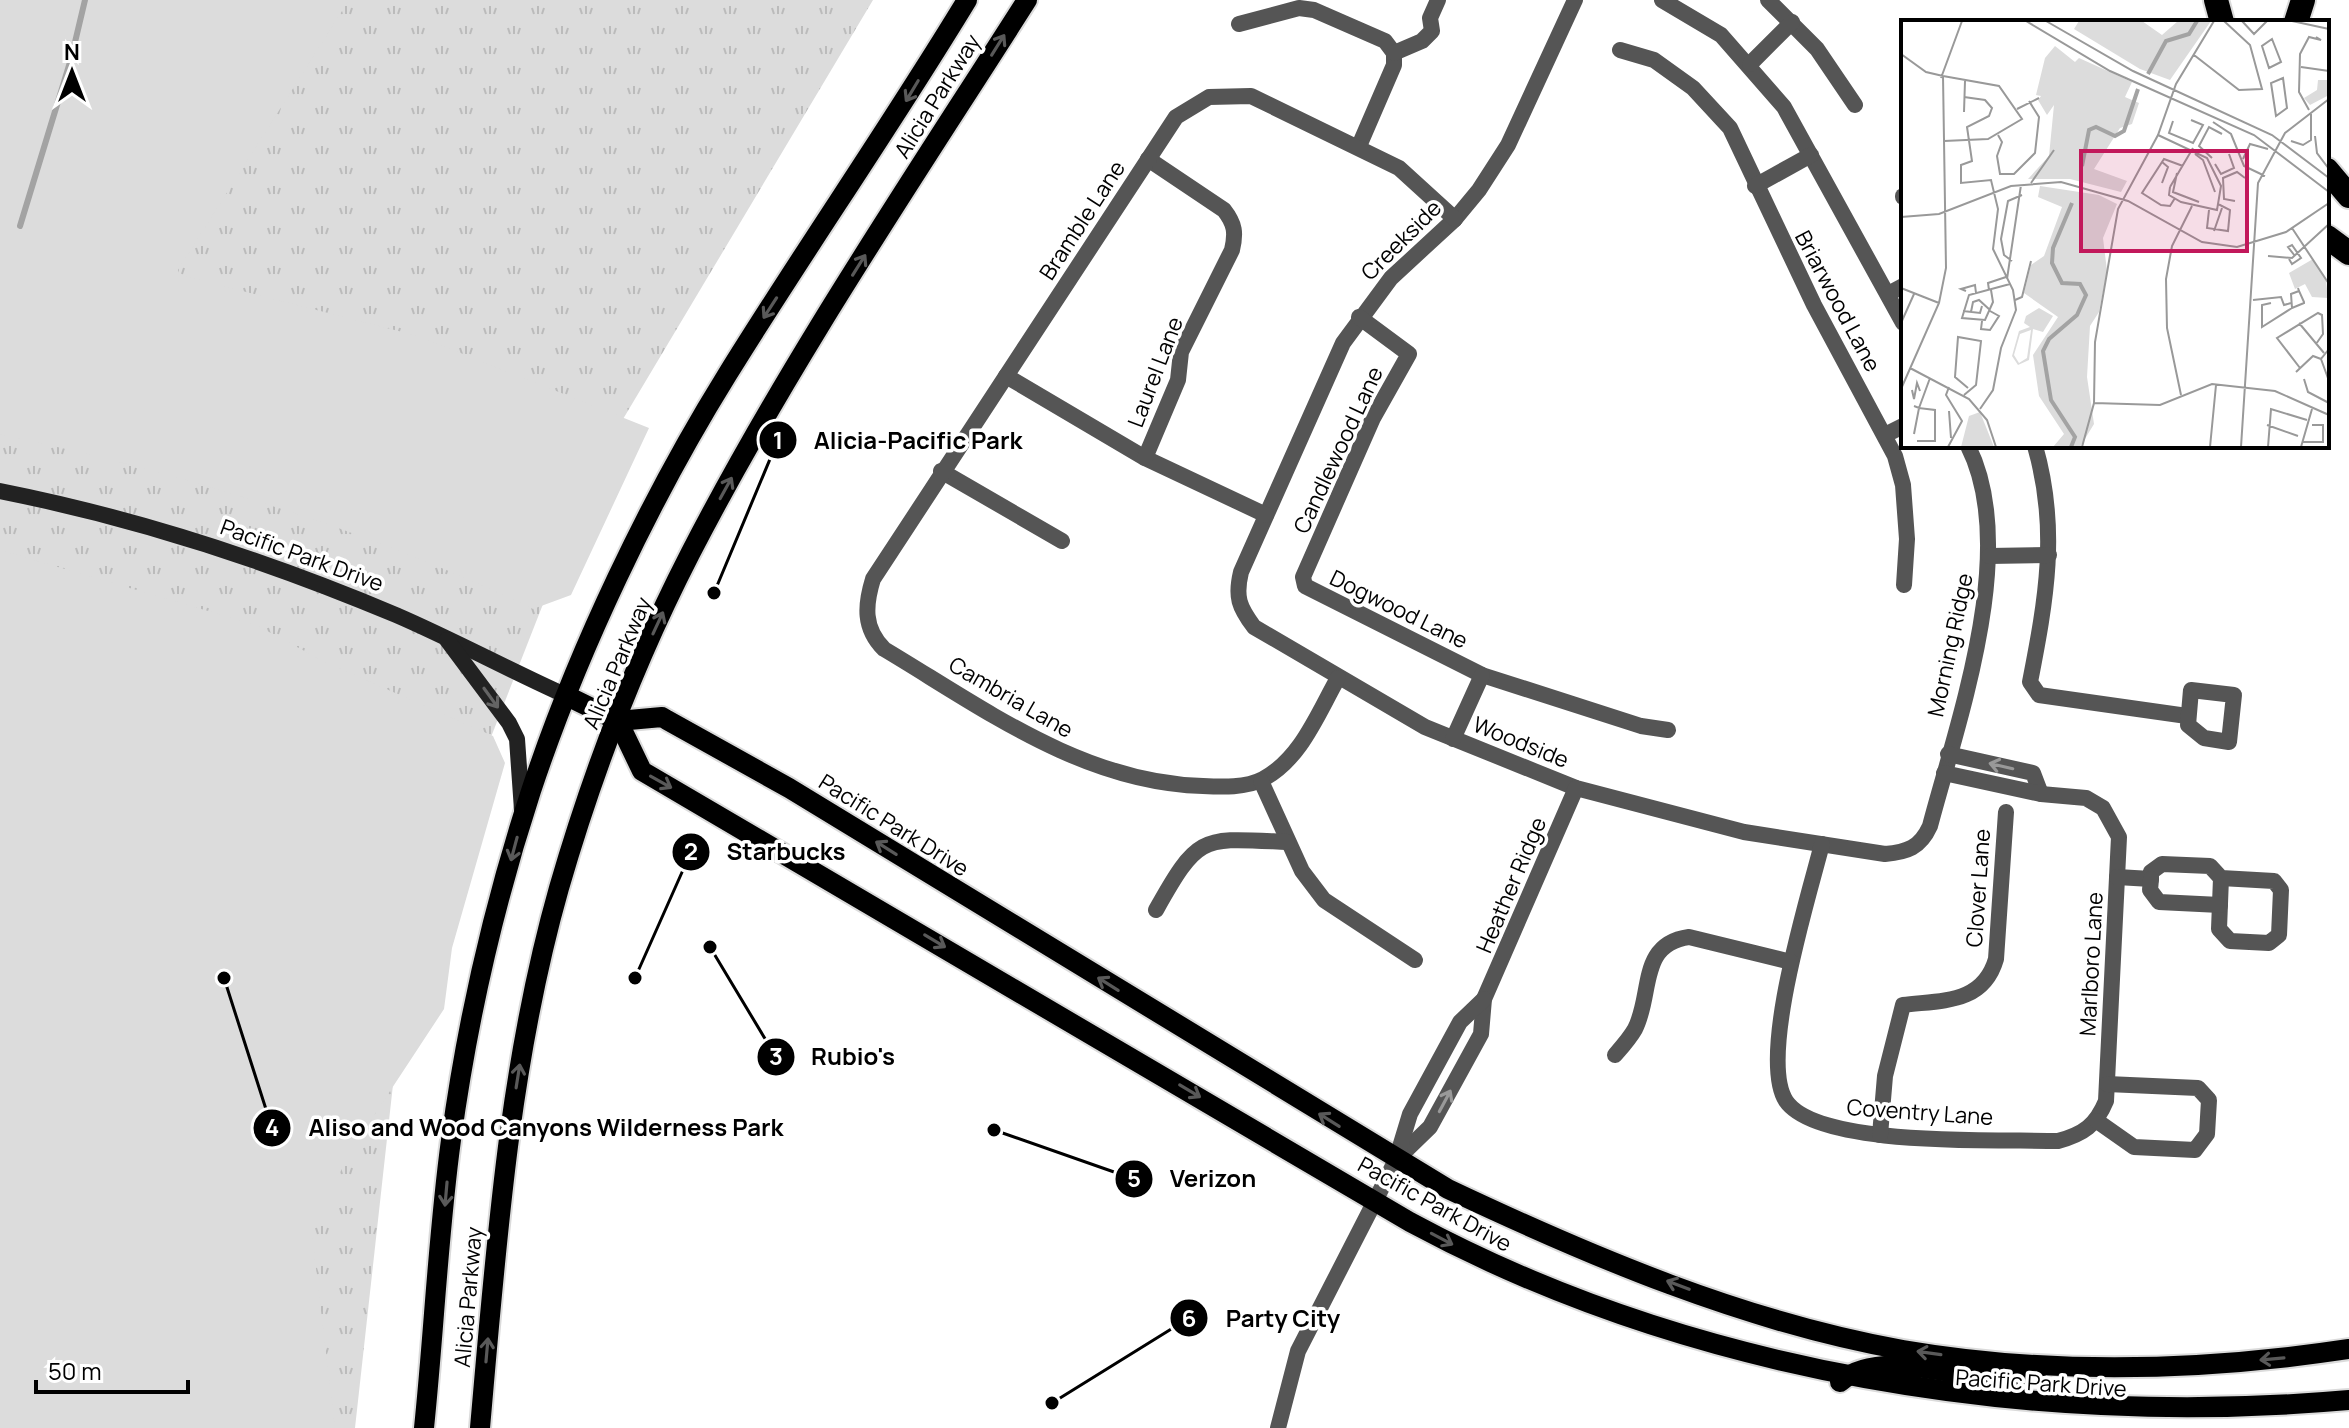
<svg xmlns="http://www.w3.org/2000/svg" width="2349" height="1428" font-family="Manrope,sans-serif">
	<defs>
		<pattern id="grass-tufts" width="24" height="20" patternUnits="userSpaceOnUse" patternTransform="scale(2)"><rect width="24" height="20" fill="#dcdcdc"/><path d="M3 7l-1-3M5 7V3M7 7l1-3M15 17l-1-3M17 17v-4M19 17l1-3" fill="none" stroke="#bbb"/></pattern>
	</defs>
	<rect width="100%" height="100%" fill="#fff"/>
	<polygon fill="url(#grass-tufts)" points="0,0 873,0 601,456 408,949 355,1428 0,1428"/>
	<g fill="#dcdcdc">
		<path d="M 0,0 L 349,0 L 178,270 L 180,275 L 418,336 L 649,428 L 571,595 L 533,609 C 363,527 184,474 0,434 Z"/>
		<polygon points="0,550 256,625 325,662 493,736 505,763 452,948 444,1009 348,1155 312,1235 335,1428 0,1428"/>
	</g>
	<g fill="none" stroke-linecap="round" stroke-linejoin="round">
		<polyline stroke="#a3a3a3" stroke-width="6" points="20,226 71,59 85,0"/>
		<g stroke="#dbdbdb" stroke-width="24">
			<g id="primary">
				<path d="M 567,696 L 618,721 L 662,717 L 667,720 L 789,788 L 1448,1189 C 1592,1257 1745,1322 1903,1350 C 2049,1375 2203,1371 2349,1349"/>
				<path d="M 618,721 L 642,771 L 1410,1222 C 1690,1373 2031,1428 2349,1400"/>
				<path d="M 1840,1382 C 1875,1350 1949,1374 1993,1379 L 2010,1378 L 2041,1367"/>
				<path d="M 424,1428 C 434,1332 438,1235 451,1140 C 467,1022 494,904 531,791 C 577,652 650,499 727,375 C 805,249 890,127 967,0"/>
				<path d="M 480,1428 C 496,1247 509,1064 559,888 C 592,774 636,659 690,554 C 789,362 911,182 1027,0"/>
			</g>
		</g>
		<g stroke="#dbdbdb" stroke-width="28">
			<g id="motorway">
				<polyline points="2216,0 2222,22"/>
				<polyline points="2296,22 2303,0"/>
				<polyline points="2327,170 2349,196"/>
				<polyline points="2327,237 2349,253"/>
			</g>
		</g>
		<g stroke="#555" stroke-width="16">
			<path d="M 1575,0 L 1508,145 L 1479,190 L 1455,219 L 1391,278 L 1343,343 L 1241,572 C 1235,597 1239,607 1254,627 L 1425,727 L 1576,788 L 1744,832 L 1885,854 C 1907,852 1920,848 1930,826 C 1958,720 2020,549 1968,446"/>
			<polyline points="1662,0 1721,35 1784,107 1903,323"/>
			<polyline points="1768,0 1817,49 1855,105"/>
			<polyline points="1239,24 1299,8 1314,10 1385,41 1394,53 1394,65 1359,146"/>
			<polyline points="1620,50 1654,60 1693,88 1730,128 1814,305 1895,456 1903,485 1907,539 1904,585"/>
			<polyline points="1394,53 1422,41 1432,31 1430,18 1438,0"/>
			<polyline points="1750,64 1792,22"/>
			<polyline points="1755,186 1811,155"/>
			<polyline points="1903,196 1903,197"/>
			<polyline points="1888,294 1903,286"/>
			<polyline points="1359,317 1409,354 1373,418 1303,577 1305,586 1482,675 1641,726 1668,730"/>
			<polyline points="1006,376 1145,458 1266,515"/>
			<polyline points="1885,435 1903,426"/>
			<path d="M 2035,446 C 2059,529 2046,600 2030,682 L 2039,695 L 2187,716"/>
			<path d="M 1145,458 L 1178,380 L 1181,352 L 1232,250 C 1236,233 1235,224 1224,210 L 1148,159"/>
			<polyline points="941,471 1062,541"/>
			<polyline points="1989,556 2049,555"/>
			<path d="M 1338,678 C 1318,713 1301,759 1263,779 C 1246,788 1222,787 1203,786 C 1083,783 983,708 884,649 C 863,628 865,605 873,579 L 1176,117 L 1209,97 L 1251,96 L 1399,168 L 1455,219"/>
			<polygon points="2191,690 2234,695 2229,742 2204,738 2188,725"/>
			<polyline points="1453,739 1482,675"/>
			<polyline points="1948,754 2033,773 2041,794"/>
			<polyline points="1261,781 1302,871 1324,900 1415,960"/>
			<path d="M 1822,844 C 1809,895 1758,1058 1786,1101 C 1818,1148 2001,1139 2058,1141 C 2084,1134 2096,1125 2106,1101 L 2119,837 L 2103,808 L 2086,798 L 2041,794 L 1944,773"/>
			<polyline points="2117,877 2151,879 2151,872 2162,864 2210,866 2221,878 2274,881 2281,890 2279,935 2269,943 2230,941 2219,929 2221,878"/>
			<polyline points="2151,879 2150,890 2159,902 2220,905"/>
			<path d="M 1156,910 C 1199,833 1202,838 1287,842"/>
			<path d="M 1615,1055 C 1622,1047 1630,1038 1635,1029 C 1653,994 1638,944 1689,937 L 1791,962"/>
			<polyline points="2097,1121 2134,1147 2195,1150 2207,1134 2209,1100 2198,1088 2107,1084"/>
			<path d="M 1880,1135 L 1885,1076 L 1903,1005 C 1942,1000 1983,1004 1996,959 L 2006,812"/>
		</g>
		<g stroke="#555" stroke-width="16">
			<polyline points="1396,1160 1430,1127 1481,1034 1484,999 1576,788"/>
			<polyline points="1278,1428 1298,1351 1396,1160 1410,1114 1460,1022 1484,999"/>
		</g>
		<g stroke="#222" stroke-width="16">
			<path d="M 0,491 C 136,518 268,561 396,615 C 454,640 509,670 567,696"/>
			<polyline points="447,640 509,723 517,739 522,810"/>
		</g>
		<use href="#primary" stroke="#000" stroke-width="20"/>
		<use href="#motorway" stroke="#000" stroke-width="24"/>
	</g>
	<defs><path id="oneway-shaft" d="M-6 0H5M1.5-3L5.5 0L1.5 3" fill="none" stroke-width="1.6" stroke-linecap="round" stroke-linejoin="round" transform="scale(2)"/></defs>
	<g stroke="#595959">
		<use href="#oneway-shaft" transform="translate(998 45) rotate(-58)"/>
		<use href="#oneway-shaft" transform="translate(912 91) rotate(121)"/>
		<use href="#oneway-shaft" transform="translate(859 265) rotate(-58)"/>
		<use href="#oneway-shaft" transform="translate(770 308) rotate(123)"/>
		<use href="#oneway-shaft" transform="translate(726 488) rotate(-61)"/>
		<use href="#oneway-shaft" transform="translate(658 623) rotate(-65)"/>
		<use href="#oneway-shaft" transform="translate(661 782) rotate(29)"/>
		<use href="#oneway-shaft" transform="translate(886 848) rotate(-148)"/>
		<use href="#oneway-shaft" transform="translate(514 849) rotate(105)"/>
		<use href="#oneway-shaft" transform="translate(935 941) rotate(31)"/>
		<use href="#oneway-shaft" transform="translate(1108 984) rotate(-148)"/>
		<use href="#oneway-shaft" transform="translate(518 1076) rotate(-81)"/>
		<use href="#oneway-shaft" transform="translate(1190 1091) rotate(31)"/>
		<use href="#oneway-shaft" transform="translate(1329 1120) rotate(-148)"/>
		<use href="#oneway-shaft" transform="translate(446 1194) rotate(95)"/>
		<use href="#oneway-shaft" transform="translate(1442 1239) rotate(28)"/>
		<use href="#oneway-shaft" transform="translate(1678 1285) rotate(-159)"/>
		<use href="#oneway-shaft" transform="translate(487 1350) rotate(-85)"/>
		<use href="#oneway-shaft" transform="translate(1929 1353) rotate(-172)"/>
		<use href="#oneway-shaft" transform="translate(2272 1359) rotate(175)"/>
	</g>
	<use stroke="#646464" href="#oneway-shaft" transform="translate(491 698) rotate(54)"/>
	<g stroke="#999">
		<use href="#oneway-shaft" transform="translate(2001 766) rotate(-167)"/>
		<use href="#oneway-shaft" transform="translate(1445 1101) rotate(-62)"/>
	</g>
	<g text-anchor="middle" dominant-baseline="central" stroke-width="7" stroke-linejoin="round" paint-order="stroke">
		<g font-size="22" fill="#000" stroke="#fff">
			<text transform="translate(937 96) rotate(-58)">Alicia Parkway</text>
			<text transform="translate(1082 220) rotate(-57)">Bramble Lane</text>
			<text transform="translate(1401 240) rotate(-45)">Creekside</text>
			<text transform="translate(1838 301) rotate(62)">Briarwood Lane</text>
			<text transform="translate(1155 372) rotate(-69)">Laurel Lane</text>
			<text transform="translate(1338 450) rotate(-65)">Candlewood Lane</text>
			<text transform="translate(302 555) rotate(20)">Pacific Park Drive</text>
			<text transform="translate(1399 609) rotate(26)">Dogwood Lane</text>
			<text transform="translate(1950 645) rotate(-78)">Morning Ridge</text>
			<text transform="translate(617 663) rotate(-67)">Alicia Parkway</text>
			<text transform="translate(1011 697) rotate(30)">Cambria Lane</text>
			<text transform="translate(1521 742) rotate(22)">Woodside</text>
			<text transform="translate(894 825) rotate(32)">Pacific Park Drive</text>
			<text transform="translate(1511 885) rotate(-67)">Heather Ridge</text>
			<text transform="translate(1978 888) rotate(-86)">Clover Lane</text>
			<text transform="translate(2091 964) rotate(-87)">Marlboro Lane</text>
			<text transform="translate(1920 1112) rotate(4)">Coventry Lane</text>
			<text transform="translate(1435 1204) rotate(29)">Pacific Park Drive</text>
			<text transform="translate(468 1297) rotate(-85)">Alicia Parkway</text>
			<text transform="translate(2041 1383) rotate(4)">Pacific Park Drive</text>
		</g>
	</g>
	<g transform="translate(1901 20)">
		<rect width="428" height="428" fill="#fff"/>
		<path d="M 178,1 L 241,1 L 261,15 L 277,1 L 310,1 L 269,60 L 239,49 L 173,9 ZM 154,26 L 174,42 L 178,38 L 231,62 L 224,77 L 238,83 L 231,104 L 219,108 L 193,149 L 226,161 L 220,172 L 169,159 L 127,159 L 148,136 L 153,85 L 146,95 L 137,80 L 140,76 L 135,75 L 144,38 ZM 417,60 L 428,60 L 428,75 L 409,85 L 403,78 L 416,70 ZM 139,166 L 198,175 L 216,184 L 202,218 L 206,251 L 198,292 L 189,306 L 186,357 L 193,404 L 179,427 L 152,427 L 163,414 L 138,376 L 132,335 L 157,297 L 123,273 L 130,245 L 143,236 L 161,187 L 137,177 ZM 412,239 L 425,260 L 427,278 L 411,277 L 404,264 L 394,269 L 388,253 ZM 138,288 L 152,296 L 142,312 L 132,309 L 128,340 L 117,345 L 111,336 L 118,311 L 129,307 L 123,303 L 125,296 ZM 130,310 L 126,338 L 118,343 L 113,335 L 119,314 ZM 79,392 L 93,427 L 60,427 L 68,396 Z" fill="#dcdcdc" fill-rule="evenodd"/>
		<path fill="none" stroke="#a3a3a3" stroke-width="4" d="M 247,54 L 265,21 L 288,14 L 296,1M 181,146 L 188,110 L 195,107 L 214,116 L 223,111 L 237,69M 170,427 L 174,417 L 150,380 L 142,331 L 148,319 L 176,295 L 185,275 L 179,264 L 161,263 L 151,243 L 152,228 L 171,183"/>
		<path fill="none" stroke="#999" stroke-width="2" d="M 125,1 L 209,51 L 353,115 L 428,172M 145,1 L 232,51 L 371,115 L 428,158M 341,1 L 353,14 L 366,1M 391,1 L 428,9M 371,19 L 380,42 L 368,48 L 361,26 ZM 0,34 L 25,52 L 42,56M 293,35 L 338,70 L 361,69 L 349,25 L 323,1M 400,47 L 428,51M 42,56 L 98,66 L 121,99 L 87,119 L 43,121M 40,58 L 61,1M 382,58 L 386,88 L 375,96 L 370,63 ZM 63,77 L 84,80 L 91,88 L 88,96 L 66,107 L 71,141 L 60,145 L 60,163 L 90,160 L 97,189 L 92,229 L 112,270 L 115,290 L 100,328 L 92,370 L 79,389M 116,89 L 138,78M 408,90 L 398,72 L 399,34 L 408,17 L 420,20 L 415,17M 63,92 L 64,61M 272,101 L 268,113 L 292,123 L 302,105 L 290,100M 312,102 L 330,114 L 343,146 L 364,156M 97,115 L 101,122 L 96,136 L 99,154 L 113,154 L 134,133 L 138,97 L 128,81M 257,115 L 306,138 L 320,166 L 316,190 L 280,182 L 268,175 L 269,167M 414,116 L 416,133 L 428,149M 390,121 L 402,125 L 410,120 L 410,94M 294,134 L 302,140 L 314,172M 311,138 L 298,126 L 308,107 L 321,114M 342,139 L 349,124 L 367,129M 314,144 L 320,154 L 333,148 L 328,134M 276,153 L 272,172 L 298,182M 130,163 L 153,130M 261,163 L 267,147 L 261,142M 269,167 L 292,128M 274,178 L 269,186 L 260,185 L 241,173 L 263,139 L 282,146M 334,181 L 323,179 L 322,158 L 336,152 L 344,158M 308,190 L 306,208 L 327,211 L 329,190 L 317,184M 0,197 L 38,194 L 110,166 L 160,162 L 227,181 L 301,222 L 336,227 L 385,212 L 428,183M 391,208 L 428,264M 313,211 L 321,188M 367,236 L 391,238 L 428,204M 388,239 L 391,244 L 400,238 L 391,225 L 387,227 L 394,236M 111,241 L 103,235 L 100,219 L 107,181 L 121,175M 106,259 L 120,165M 0,268 L 38,283M 397,268 L 398,271 L 403,282 L 403,283 L 391,288 L 390,274 L 398,271M 88,270 L 87,263 L 105,257M 90,270 L 92,282 L 84,300 L 61,298 L 68,275 L 109,264M 65,271 L 60,269 L 74,265 L 75,273M 114,280 L 121,277 L 130,241M 352,280 L 380,277 L 383,285 L 390,283M 370,283 L 361,285 L 361,307 L 391,288M 62,291 L 79,293 L 81,286M 70,292 L 72,282 L 78,280 L 89,290M 81,301 L 80,309 L 89,310 L 98,296 L 89,291M 0,303 L 13,274M 398,303 L 423,333M 428,329 L 420,339 L 428,361M 9,348 L 68,379 L 86,400 L 95,427M 399,348 L 376,318 L 417,293 L 421,295 L 422,314 L 415,324M 395,352 L 412,336 L 420,339M 403,359 L 407,372 L 428,383M 0,369 L 38,283 L 45,248 L 42,56M 11,370 L 13,379 L 16,363 L 19,371M 63,375 L 75,365 L 80,321 L 57,317 L 54,357 L 67,368M 280,375 L 266,308 L 265,259 L 271,226 L 291,186M 193,383 L 259,385 L 311,364 L 374,371 L 428,395M 13,386 L 18,388 L 29,358M 48,391 L 50,418M 366,405 L 397,416M 13,414 L 18,388 L 34,390 L 34,421 L 16,421M 402,422 L 422,422 L 422,405 L 411,405M 47,427 L 61,401 L 45,375 L 48,367M 181,427 L 193,383 L 194,322 L 217,189 L 257,115 L 275,64 L 313,1M 309,427 L 315,365M 340,427 L 357,163 L 384,113 L 428,79M 367,427 L 370,389 L 406,400M 400,427 L 411,389"/>
		<path fill="#c2185b" fill-opacity="0.15" stroke="#c2185b" stroke-width="4" d="M 180,131 L 346,131 L 346,231 L 180,231 Z"/>
		<rect width="428" height="428" fill="none" stroke="#000" stroke-width="4"/>
	</g>
	<path fill="none" stroke="#000" stroke-width="3" d="M714 593L778 440M635 978L691 852M710 947L776 1057M224 978L272 1128M994 1130L1134 1179M1052 1403L1189 1318"/>
	<g fill="#000" stroke="#fff" stroke-width="3">
		<circle cx="714" cy="593" r="8"/>
		<circle cx="635" cy="978" r="8"/>
		<circle cx="710" cy="947" r="8"/>
		<circle cx="224" cy="978" r="8"/>
		<circle cx="994" cy="1130" r="8"/>
		<circle cx="1052" cy="1403" r="8"/>
		<circle cx="778" cy="440" r="20"/>
		<circle cx="691" cy="852" r="20"/>
		<circle cx="776" cy="1057" r="20"/>
		<circle cx="272" cy="1128" r="20"/>
		<circle cx="1134" cy="1179" r="20"/>
		<circle cx="1189" cy="1318" r="20"/>
	</g>
	<g font-size="24" text-anchor="middle" font-weight="bold" fill="#fff">
		<text x="778" y="449">1</text>
		<text x="691" y="860">2</text>
		<text x="776" y="1065">3</text>
		<text x="272" y="1136">4</text>
		<text x="1134" y="1187">5</text>
		<text x="1189" y="1327">6</text>
	</g>
	<g font-size="24" text-anchor="middle" font-weight="bold" fill="#000" stroke="#fff" stroke-width="7" stroke-linejoin="round" paint-order="stroke">
		<text x="918" y="449">Alicia-Pacific Park</text>
		<text x="786" y="860">Starbucks</text>
		<text x="853" y="1065">Rubio's</text>
		<text x="546" y="1136">Aliso and Wood Canyons Wilderness Park</text>
		<text x="1213" y="1187">Verizon</text>
		<text x="1283" y="1327">Party City</text>
	</g>
	<g transform="translate(72 72)" stroke="#ffffff" stroke-width="6" paint-order="stroke">
	<path d="M0-6L14 30L0 20L-14 30Z" fill="#000000"/>
	<text y="-12" font-size="22" font-weight="bold" text-anchor="middle" fill="#000000">N</text>
	</g>
	<path d="M36 1380v12h152v-12" fill="none" stroke="#000000" stroke-width="4"/>
	<text x="48" y="1380" font-size="24" fill="#000000" stroke="#ffffff" stroke-width="6" paint-order="stroke">50 m</text>
</svg>
